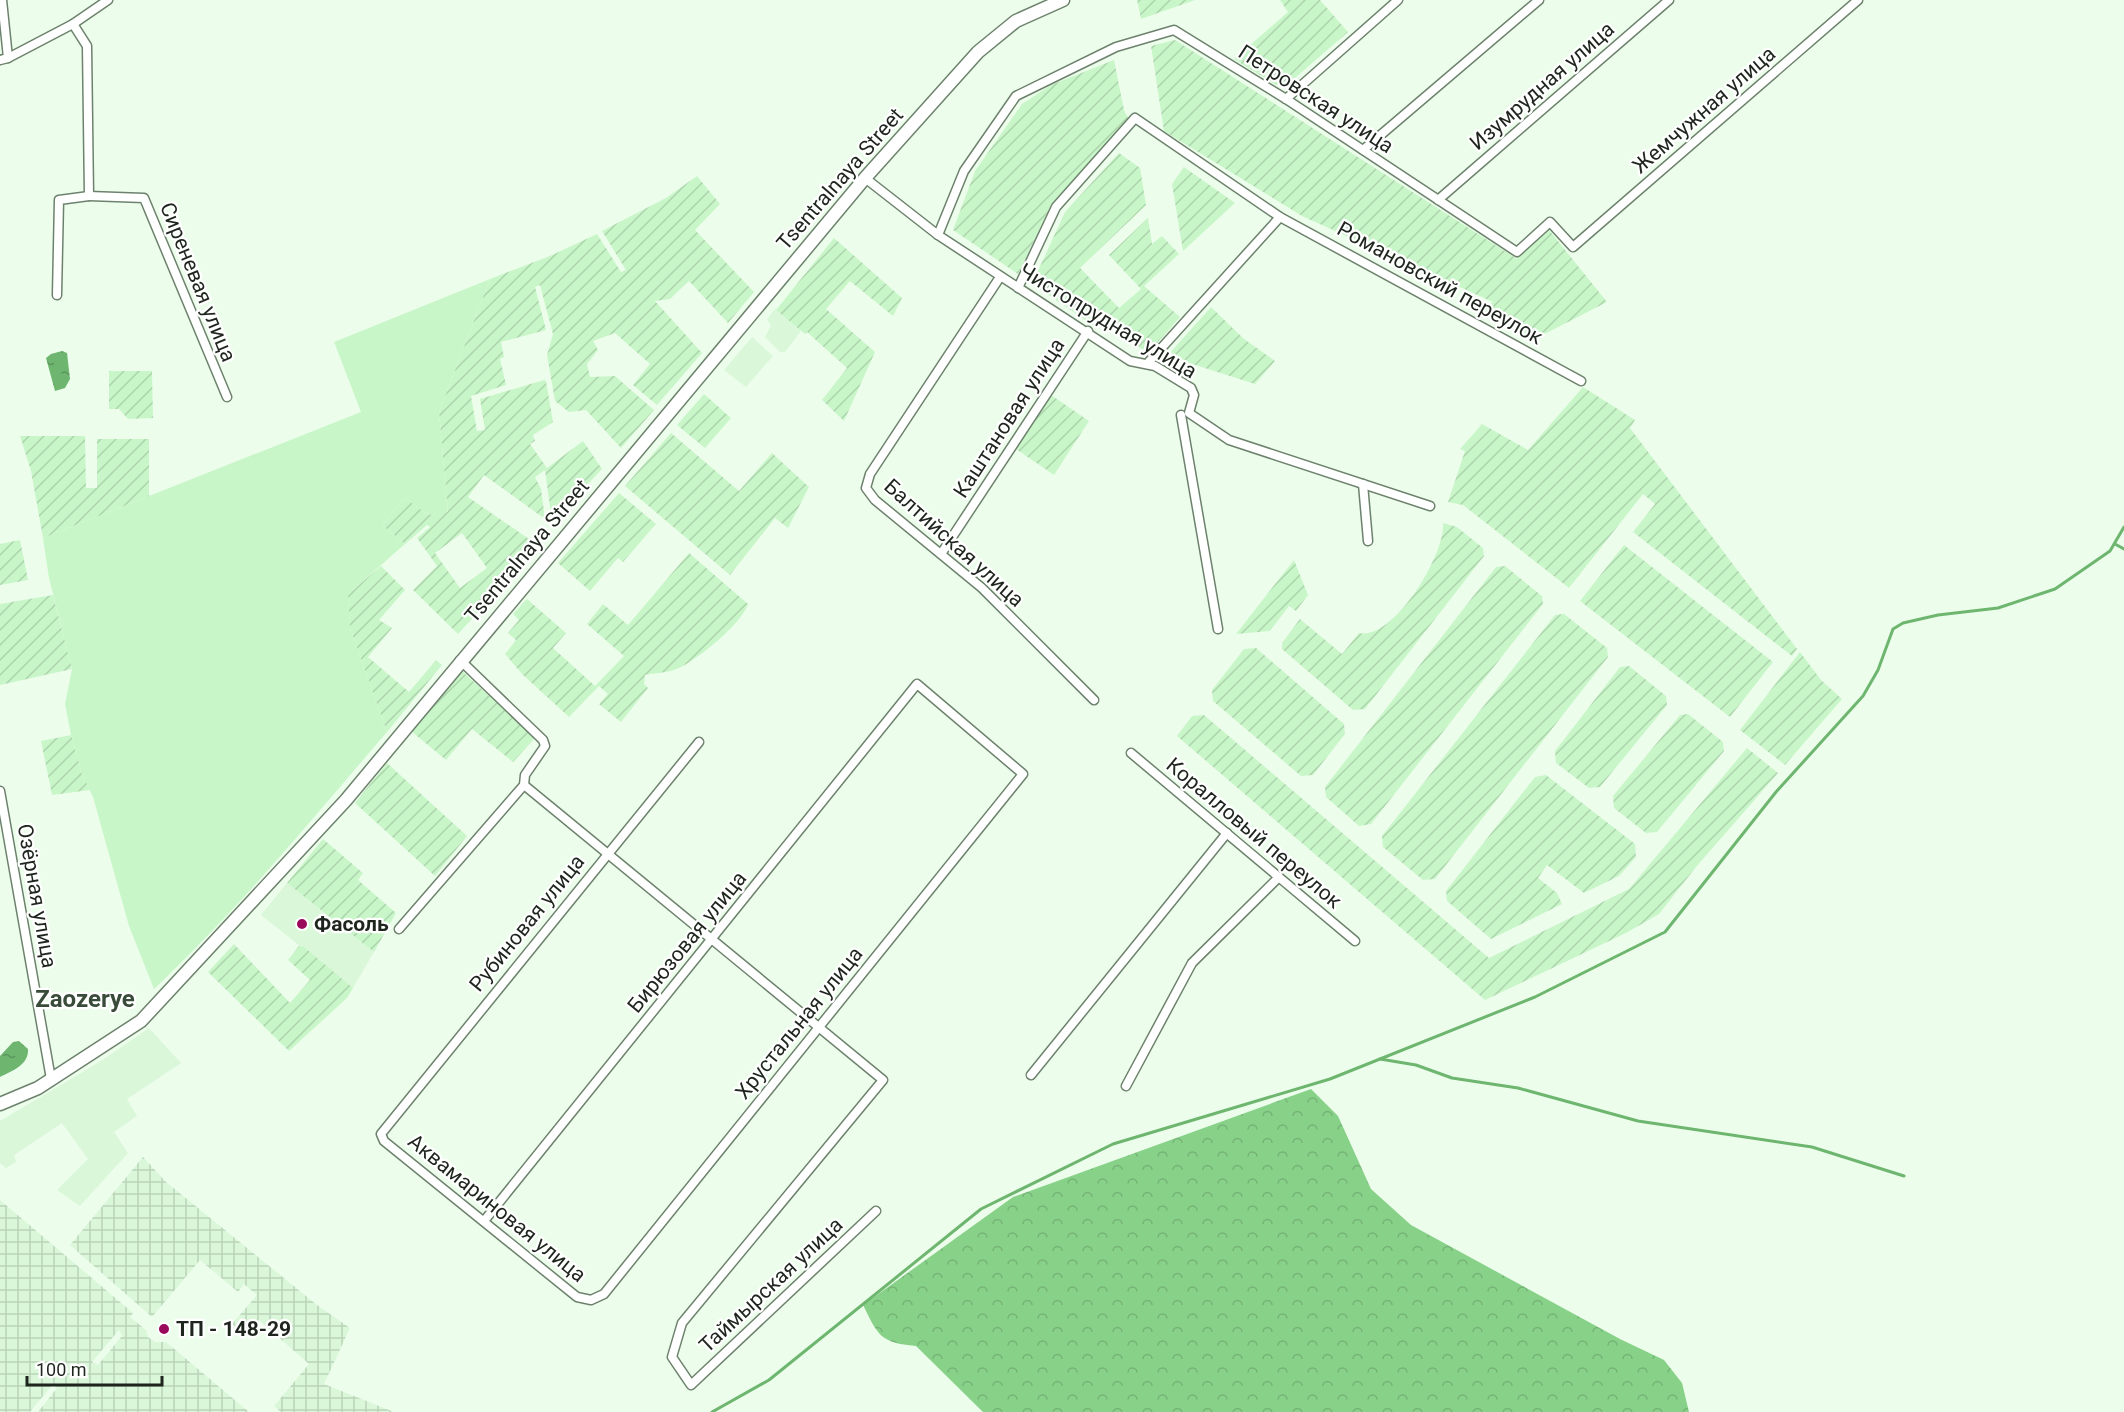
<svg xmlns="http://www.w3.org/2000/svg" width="2124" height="1412" font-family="Roboto,sans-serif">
	<defs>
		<pattern id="industrial-grid" width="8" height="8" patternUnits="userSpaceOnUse" patternTransform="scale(1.5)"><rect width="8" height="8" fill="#daf7d9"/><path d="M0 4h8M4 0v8" fill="none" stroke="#bbd4ba"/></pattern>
		<pattern id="forest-crowns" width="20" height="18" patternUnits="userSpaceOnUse" patternTransform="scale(1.5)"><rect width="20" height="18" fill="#88d189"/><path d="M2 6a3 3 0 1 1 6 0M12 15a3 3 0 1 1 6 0" fill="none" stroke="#75b376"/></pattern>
		<pattern id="garden-furrows" width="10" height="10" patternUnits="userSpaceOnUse" patternTransform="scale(1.5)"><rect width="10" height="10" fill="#c9f6c8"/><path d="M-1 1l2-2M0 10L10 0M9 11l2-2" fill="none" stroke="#acd3ab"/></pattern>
		<pattern id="water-ripples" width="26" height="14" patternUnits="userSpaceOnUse" patternTransform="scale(1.5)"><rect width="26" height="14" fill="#6eb670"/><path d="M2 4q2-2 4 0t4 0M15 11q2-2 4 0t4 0" fill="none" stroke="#5a945b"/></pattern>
	</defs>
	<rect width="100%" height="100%" fill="#ecfeeb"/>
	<g fill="#daf7d9">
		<polygon points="775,309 801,331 785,352 780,352 765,337 771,326 767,319"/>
		<polygon points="752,337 773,356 746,387 724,370"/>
		<polygon points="287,883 374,952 353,988 261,915"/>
		<polygon points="149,1028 181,1063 127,1099 137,1116 114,1132 128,1153 80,1206 57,1190 88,1159 62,1123 14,1155 16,1162 6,1168 0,1163 0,1121 101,1061"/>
	</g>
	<g fill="url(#industrial-grid)" fill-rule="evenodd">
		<polygon points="143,1157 166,1182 317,1305 350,1328 324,1384 394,1412 281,1412 274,1406 309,1364 259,1320 246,1335 232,1324 257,1295 244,1284 238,1292 200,1260 152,1317 70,1245"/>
		<path d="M 0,1200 L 133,1313 L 130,1317 L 146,1330 L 148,1337 L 155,1342 L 166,1342 L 249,1412 L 38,1412 L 57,1388 L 53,1384 L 30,1412 L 0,1412 ZM 119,1330 L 122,1336 L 98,1365 L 92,1362 Z"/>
	</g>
	<path fill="#c9f6c8" d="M 490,279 L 439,412 L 448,513 L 428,515 L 405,498 L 382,525 L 405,544 L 348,594 L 350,628 L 387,732 C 311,820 239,909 154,989 L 129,926 L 93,797 L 82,774 L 71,735 L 65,704 L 72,669 L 49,578 L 43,538 L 361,412 L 334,342 Z"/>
	<path fill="url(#forest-crowns)" d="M 1311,1089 L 1338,1116 L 1371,1189 L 1411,1225 L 1620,1339 L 1664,1360 L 1682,1383 L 1689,1412 L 983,1412 L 916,1346 C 880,1343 878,1335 863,1305 L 1013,1197 Z"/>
	<g fill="url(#garden-furrows)" fill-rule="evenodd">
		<polygon points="1137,0 1195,0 1141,19"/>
		<polygon points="1280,0 1320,0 1348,32 1288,84 1276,85 1234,59 1288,12"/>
		<polygon points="1175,40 1517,259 1549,230 1607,302 1531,341 1481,310 1493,302 1302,216 1164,131 1151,46"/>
		<polygon points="1114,60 1124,110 1129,120 1052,203 1018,274 953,230 975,171 1022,104 1051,85"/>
		<polygon points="1119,153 1140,168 1146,205 1080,268 1119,308 1141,289 1109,255 1148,218 1152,244 1162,236 1179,254 1144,286 1180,317 1150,351 1140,348 1103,322 1097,328 1032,284 1065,212"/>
		<polygon points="1184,167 1235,203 1183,251 1172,184"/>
		<path d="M 697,176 L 720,204 L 695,230 L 754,292 L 728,323 L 689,281 L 670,299 L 655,301 L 702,353 L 657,405 L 633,385 L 650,364 L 615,333 L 593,341 L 598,350 L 587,364 L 590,377 L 615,376 L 654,410 L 621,448 L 586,410 L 569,412 L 555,401 L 547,355 L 553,334 L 540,285 L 535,287 L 546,330 L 501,342 L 504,357 L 500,359 L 506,385 L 471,396 L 477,431 L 485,430 L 480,399 L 544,380 L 546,381 L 553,422 L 533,435 L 535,441 L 530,444 L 547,468 L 583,441 L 602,469 L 552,522 L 545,470 L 535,477 L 541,489 L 545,519 L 484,475 L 468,497 L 539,546 L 458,634 L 413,590 L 437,566 L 417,538 L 430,527 L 427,525 L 405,544 L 382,525 L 405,498 L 428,515 L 448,512 L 439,412 L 490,279 L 550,256 L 597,234 L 621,272 L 626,270 L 602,231 L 666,198 ZM 462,533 L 487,568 L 460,588 L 435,553 Z"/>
		<polygon points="834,238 902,298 893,316 850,281 826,309 875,352 844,421 822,400 847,368 807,332 805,334 776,310"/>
		<polygon points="1211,307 1244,339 1275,361 1255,384 1167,356"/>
		<polygon points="109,371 152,371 153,418 128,419 119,409 109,409"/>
		<polygon points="1583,387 1635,420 1630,428 1797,649 1792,656 1633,532 1655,504 1643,494 1569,588 1463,505 1448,502 1465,451 1460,449 1482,424 1528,450"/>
		<polygon points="704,394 731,418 705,448 677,425"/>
		<polygon points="1051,395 1089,421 1054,475 1016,449"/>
		<polygon points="671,433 739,491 772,453 809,487 788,528 775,518 730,575 625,486"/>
		<polygon points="20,436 85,436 86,488 97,488 97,439 149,439 149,496 43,538 31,471"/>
		<polygon points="619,493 656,524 623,562 618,558 590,591 558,563"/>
		<path d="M 1443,523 L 1457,527 L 1483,548 L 1484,556 L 1365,709 L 1353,710 L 1282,649 L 1282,643 L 1300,619 L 1342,654 L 1359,633 C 1394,641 1446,553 1443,523 Z"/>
		<polygon points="20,540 28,580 0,585 0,544"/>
		<polygon points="1624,545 1773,662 1730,717 1580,601"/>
		<path d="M 689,553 L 748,604 C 742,624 693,664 674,670 C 665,673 655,673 645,675 L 644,684 L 648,688 L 621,722 L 599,704 L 608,694 L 599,686 L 569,717 L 522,674 L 505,654 L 516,640 L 508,633 L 519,620 L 513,614 L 527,599 L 566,633 L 553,648 L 595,686 L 624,656 L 587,624 L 603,604 L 628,625 Z"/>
		<polygon points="1294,560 1308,595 1296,611 1289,606 1270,631 1236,634"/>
		<polygon points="381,566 405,590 379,620 392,628 368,657 409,692 436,660 442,665 387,732 350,628 348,594"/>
		<polygon points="1505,566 1542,596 1543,604 1371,824 1359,826 1326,797 1325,787 1496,567"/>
		<polygon points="53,595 72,669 0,685 0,604"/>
		<polygon points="1564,614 1607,648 1608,657 1435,879 1423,880 1383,847 1382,836 1555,615"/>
		<polygon points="1256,648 1344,724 1345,734 1313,775 1301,776 1213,701 1212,690 1244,649"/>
		<polygon points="1800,652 1821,680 1842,699 1785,765 1740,730"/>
		<polygon points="1629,666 1666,696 1667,705 1600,787 1589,788 1556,763 1555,751 1620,667"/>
		<polygon points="462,671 535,738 513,762 472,729 446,760 411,731"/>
		<polygon points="1688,714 1723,742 1724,751 1657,832 1646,833 1614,808 1613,796 1680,715"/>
		<polygon points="1204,715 1489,958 1629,889 1747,748 1778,773 1696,867 1659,914 1626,933 1485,1000 1177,736 1192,716"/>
		<polygon points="71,735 82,774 90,790 52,795 41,741"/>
		<polygon points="387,763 467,836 435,876 355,803"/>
		<polygon points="1546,775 1635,844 1636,857 1619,876 1584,893 1547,865 1538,878 1557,893 1562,904 1491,939 1447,901 1446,891 1535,777"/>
		<polygon points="323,839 363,873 358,880 396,913 374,952 287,883"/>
		<polygon points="234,944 290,1003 310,980 288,960 299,946 304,947 353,988 347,998 289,1051 208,972"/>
	</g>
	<g fill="url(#water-ripples)">
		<polygon points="62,351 67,353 70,379 65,388 55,391 46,358 51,354"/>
		<path d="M 19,1041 L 28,1049 C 29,1065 12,1071 0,1077 L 0,1056 L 13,1042 Z"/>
	</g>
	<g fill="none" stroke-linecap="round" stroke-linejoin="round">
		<g stroke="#6eb670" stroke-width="3">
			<polyline points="2115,544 2124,549"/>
			<polyline points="1380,1059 1416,1065 1452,1078 1518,1088 1638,1121 1812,1147 1904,1176"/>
			<polyline points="712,1412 769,1380 981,1209 1113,1144 1330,1079 1535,997 1665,932 1776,792 1863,696 1878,670 1893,629 1903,623 1938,615 1998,608 2055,589 2110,551 2124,527"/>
		</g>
		<g stroke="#6d826d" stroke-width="11">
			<g id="minor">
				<polyline points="2,0 8,58"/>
				<polyline points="0,60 8,58 73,24 108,0"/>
				<polyline points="1286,99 1398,0"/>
				<polyline points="1363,150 1539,0"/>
				<polyline points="865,178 938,235 1130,361 1155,366 1191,388 1194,395 1189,413 1229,440 1430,506"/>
				<polyline points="89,196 144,198 227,397"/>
				<polyline points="1438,200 1669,0"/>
				<polyline points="938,235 964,171 1016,96 1116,47 1174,30 1286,99 1517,252 1550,222 1573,247 1858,0"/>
				<polyline points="1000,277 870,474 866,488 875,500 982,588 1094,700"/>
				<polyline points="1018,288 1056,207 1135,118 1280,217 1581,381"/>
				<polyline points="57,295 59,200 89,196 87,46 73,24"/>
				<polyline points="1147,364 1280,217"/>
				<polyline points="1181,415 1218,629"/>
				<polyline points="1363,484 1368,541"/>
				<polyline points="941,554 1088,331"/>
				<polyline points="1131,753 1355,941"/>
				<polyline points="524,785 883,1080 682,1323 672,1357 691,1385 876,1211"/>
				<polyline points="0,791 51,1079"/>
				<polyline points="399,929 524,785 525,775 545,746 543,740 460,660"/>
				<polyline points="1031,1075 1227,833"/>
				<polyline points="1126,1086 1192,963 1279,877"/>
				<polyline points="484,1221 917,684 1023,774 604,1294 591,1300 577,1297 384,1141 381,1134 699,742"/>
			</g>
		</g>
		<g stroke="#6d826d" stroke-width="15">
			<polyline id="secondary" points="0,1104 38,1088 141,1021 346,800 865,178 978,52 1016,21 1063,0"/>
		</g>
		<use href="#minor" stroke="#fff" stroke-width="8"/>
		<use href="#secondary" stroke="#fff" stroke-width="12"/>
	</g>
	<g fill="#9a0a5b" stroke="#fff" stroke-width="2">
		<circle cx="302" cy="924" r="6"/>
		<circle cx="164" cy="1329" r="6"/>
	</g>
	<g text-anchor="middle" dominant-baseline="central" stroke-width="4.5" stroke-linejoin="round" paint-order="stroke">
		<g font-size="21" fill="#1d251d" stroke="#fff">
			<text transform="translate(1542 86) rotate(-41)">Изумрудная улица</text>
			<text transform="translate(1316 99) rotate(33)">Петровская улица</text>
			<text transform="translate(1704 110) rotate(-41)">Жемчужная улица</text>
			<text transform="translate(840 179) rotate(-49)">Tsentralnaya Street</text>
			<text transform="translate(198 282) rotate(68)">Сиреневая улица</text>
			<text transform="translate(1440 283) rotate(29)">Романовский переулок</text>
			<text transform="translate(1108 321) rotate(31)">Чистопрудная улица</text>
			<text transform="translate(1009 418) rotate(-57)">Каштановая улица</text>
			<text transform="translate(954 543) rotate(42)">Балтийская улица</text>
			<text transform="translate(527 551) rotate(-50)">Tsentralnaya Street</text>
			<text transform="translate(1254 833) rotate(40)">Коралловый переулок</text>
			<text transform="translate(37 896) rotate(80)">Озёрная улица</text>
			<text transform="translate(527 923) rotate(-51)">Рубиновая улица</text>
			<text transform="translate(687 942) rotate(-51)">Бирюзовая улица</text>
			<text transform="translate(799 1023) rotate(-51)">Хрустальная улица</text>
			<text transform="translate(497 1208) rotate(39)">Аквамариновая улица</text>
			<text transform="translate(771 1285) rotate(-43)">Таймырская улица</text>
		</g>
		<g font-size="21" font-weight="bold" fill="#1d251d" stroke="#fff" text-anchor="start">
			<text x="314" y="924">Фасоль</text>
			<text x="176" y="1329">ТП - 148-29</text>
		</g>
		<g font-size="24" font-weight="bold" fill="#394c39" stroke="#fff">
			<text x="85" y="999">Zaozerye</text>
		</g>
	</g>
	<path d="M27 1376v9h135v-9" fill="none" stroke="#1d251d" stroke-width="3"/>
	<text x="36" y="1376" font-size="18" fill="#1d251d" stroke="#ffffff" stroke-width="4.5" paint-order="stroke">100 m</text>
</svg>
